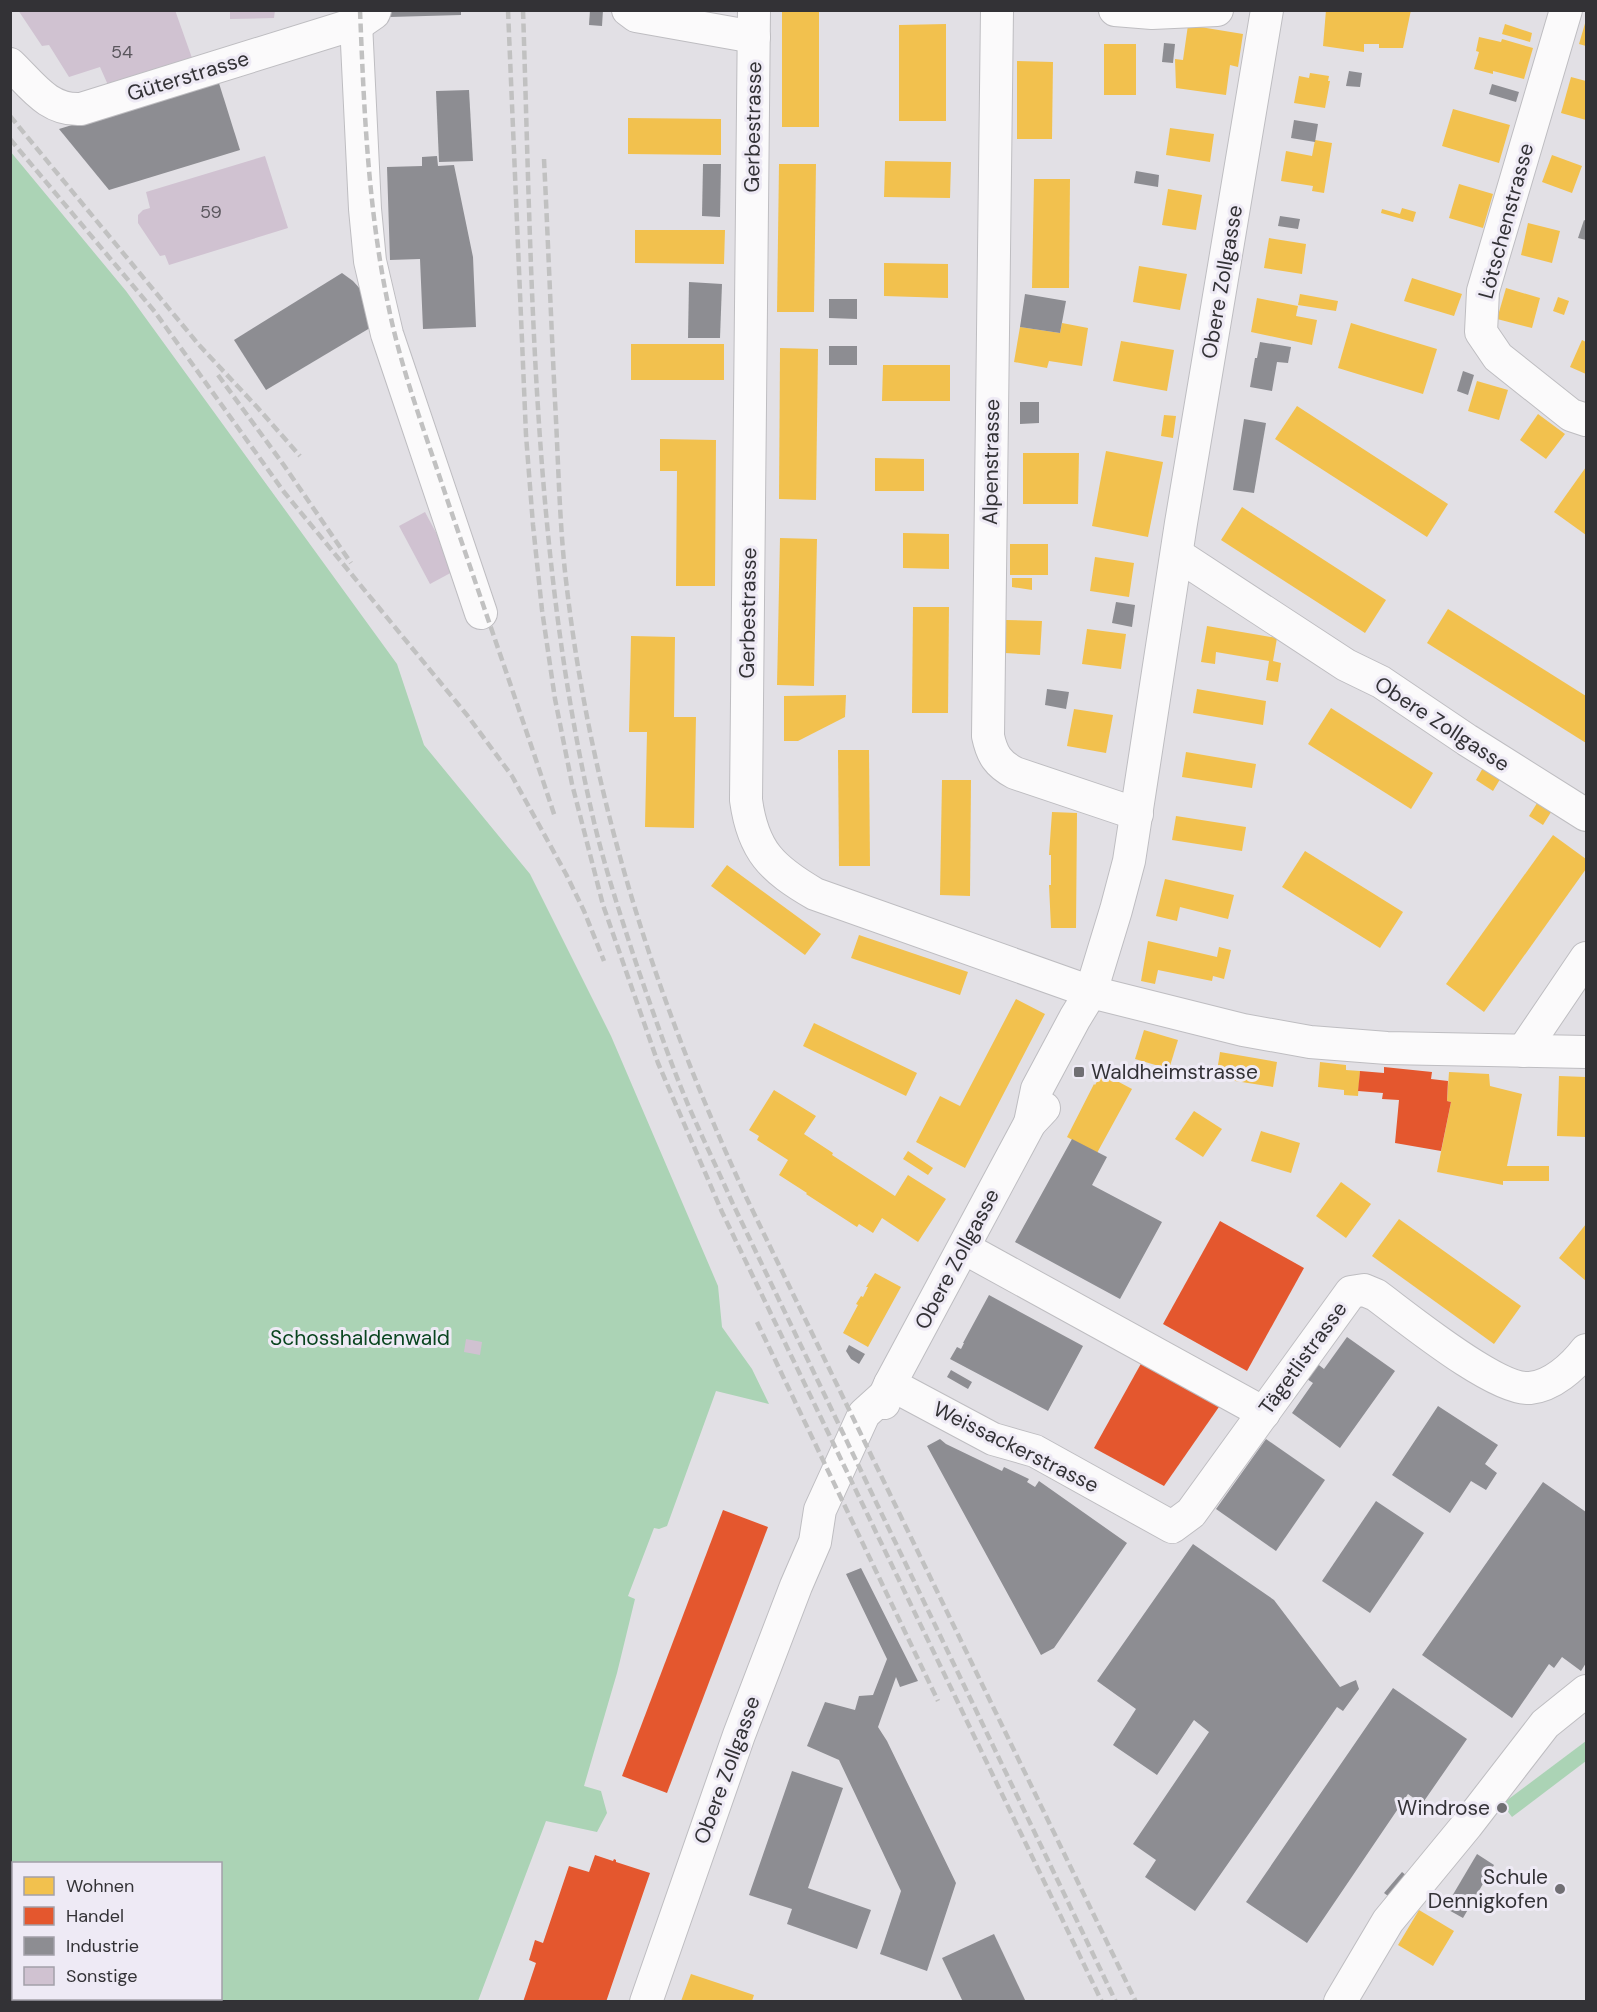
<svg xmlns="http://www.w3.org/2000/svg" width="1597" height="2012" font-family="'DM Sans',sans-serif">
	<rect width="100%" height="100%" fill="#e2e0e5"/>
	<g fill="#abd3b5">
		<polygon points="10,151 126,291 397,664 424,745 530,874 611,1036 718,1286 722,1327 752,1369 769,1404 716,1391 667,1526 659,1529 654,1528 628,1596 635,1599 617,1673 584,1786 601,1791 607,1813 597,1832 546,1821 478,2001 205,2001 201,1999 220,1998 220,1864 14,1864 13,1885 11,1884"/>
		<polygon points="1586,1741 1586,1761 1512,1817 1502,1804"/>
	</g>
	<g fill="#f2c14e">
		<rect x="782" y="10" width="37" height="117"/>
		<polygon points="1326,10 1411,10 1403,48 1379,48 1379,44 1364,44 1364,52 1323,46"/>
		<polygon points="1586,20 1586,46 1579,44"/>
		<polygon points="946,24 946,121 899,121 899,25"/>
		<polygon points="1505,24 1532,33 1530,42 1502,34"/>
		<polygon points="1188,25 1243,34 1238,67 1230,65 1226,95 1176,88 1175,59 1183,60"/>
		<polygon points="1479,37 1501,42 1502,39 1533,48 1524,79 1493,71 1493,74 1474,69 1479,52 1476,51"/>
		<rect x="1104" y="44" width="32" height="51"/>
		<polygon points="1017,61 1053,62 1052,139 1017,139"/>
		<polygon points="1310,73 1329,76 1328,81 1330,81 1325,108 1294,103 1299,76 1309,78"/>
		<polygon points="1571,77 1586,81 1586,120 1561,113"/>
		<polygon points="1453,109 1510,125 1499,163 1442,146"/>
		<polygon points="628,118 721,119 721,155 628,154"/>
		<polygon points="1170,128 1214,134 1210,162 1166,155"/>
		<polygon points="1315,140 1332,143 1324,193 1312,191 1313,186 1281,181 1286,151 1312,156"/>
		<polygon points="1552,155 1582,166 1572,193 1542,182"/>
		<polygon points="885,161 951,162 950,198 884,197"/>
		<polygon points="779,164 816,164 814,312 777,312"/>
		<polygon points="1034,179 1070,179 1069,288 1032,288"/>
		<polygon points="1459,184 1493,194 1483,228 1449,218"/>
		<polygon points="1168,189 1202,195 1196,230 1162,225"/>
		<polygon points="1402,208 1416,212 1413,222 1381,213 1382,209 1400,214"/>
		<polygon points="1528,223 1560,231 1552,263 1521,255"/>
		<polygon points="635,230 725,230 724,264 635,263"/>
		<polygon points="1269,238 1306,244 1302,274 1264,268"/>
		<polygon points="884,263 948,264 948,298 884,296"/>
		<polygon points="1139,266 1187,274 1180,310 1133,302"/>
		<polygon points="1412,278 1462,294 1454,316 1404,301"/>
		<polygon points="1506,288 1540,298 1532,328 1497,319"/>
		<polygon points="1300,294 1338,301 1336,311 1298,305"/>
		<polygon points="1558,297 1569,301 1564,315 1553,311"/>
		<polygon points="1257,298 1298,306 1296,316 1317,320 1312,345 1251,332"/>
		<polygon points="1062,323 1088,328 1082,366 1049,361 1047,368 1014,362 1020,327 1060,333"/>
		<polygon points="1351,323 1437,349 1423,394 1338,368"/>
		<polygon points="1582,340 1586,342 1586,374 1570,367"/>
		<polygon points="1121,341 1174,350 1167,391 1113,381"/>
		<rect x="631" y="344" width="93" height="36"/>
		<polygon points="780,348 818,349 816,500 779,499"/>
		<polygon points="883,365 950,365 950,401 882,401"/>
		<polygon points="1477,381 1508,390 1499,420 1468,411"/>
		<polygon points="1297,406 1448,504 1427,537 1275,439"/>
		<polygon points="1538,414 1565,434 1546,459 1520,440"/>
		<polygon points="1164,415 1176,416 1173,438 1161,436"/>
		<polygon points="660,439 716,440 715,586 676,586 677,471 660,471"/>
		<polygon points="1106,451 1163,462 1148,537 1092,526"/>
		<polygon points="1023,453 1079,453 1078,504 1023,504"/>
		<polygon points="875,458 924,459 924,491 875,491"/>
		<polygon points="1586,467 1586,535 1554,512"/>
		<polygon points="1242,507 1386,600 1365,633 1221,540"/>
		<polygon points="903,533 949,534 949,569 903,568"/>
		<polygon points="780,538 817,539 814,686 777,685"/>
		<rect x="1010" y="544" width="38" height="31"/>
		<polygon points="1095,557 1134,563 1129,597 1090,591"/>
		<polygon points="1012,578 1032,578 1032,590 1012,587"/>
		<polygon points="913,607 949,607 948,713 912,713"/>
		<polygon points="1448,609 1586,696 1586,743 1427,643"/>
		<polygon points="1006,620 1042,621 1040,655 1005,653"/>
		<polygon points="1207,626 1277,638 1273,661 1281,663 1278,682 1266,680 1269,661 1216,652 1215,664 1201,662"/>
		<polygon points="1087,629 1126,634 1121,669 1082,664"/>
		<polygon points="631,636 675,637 674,717 696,717 694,828 645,827 647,732 629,732"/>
		<polygon points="1197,689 1266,701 1263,725 1193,713"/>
		<polygon points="846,695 845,717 798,741 784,741 784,696"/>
		<polygon points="1331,708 1433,773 1411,809 1308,744"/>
		<polygon points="1074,709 1113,715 1106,753 1067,746"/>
		<polygon points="838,750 869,750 870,866 839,866"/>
		<polygon points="1186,752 1256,764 1252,788 1182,777"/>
		<polygon points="1484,766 1502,776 1493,791 1476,780"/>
		<polygon points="942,780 971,780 970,896 940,895"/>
		<polygon points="1539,800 1553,809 1543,825 1529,816"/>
		<polygon points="1052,812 1077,813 1076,928 1051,928 1049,885 1051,885 1051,855 1049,855"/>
		<polygon points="1176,816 1246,827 1242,851 1172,840"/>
		<polygon points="1553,835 1586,859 1586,869 1484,1012 1446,984"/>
		<polygon points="1305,851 1403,912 1380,948 1282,887"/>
		<polygon points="727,865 821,934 805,955 711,886"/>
		<polygon points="1165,879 1234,895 1228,919 1180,907 1177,921 1156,916"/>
		<polygon points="859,935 968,972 960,995 851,958"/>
		<polygon points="1148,941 1217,957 1219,947 1231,950 1224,979 1213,976 1212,981 1158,970 1155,984 1141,981"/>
		<polygon points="1016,999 1045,1014 965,1168 916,1142 940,1096 960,1106"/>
		<polygon points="814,1023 917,1073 906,1096 803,1046"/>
		<polygon points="1144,1030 1178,1040 1169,1069 1135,1059"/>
		<polygon points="1220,1052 1277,1062 1273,1087 1216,1078"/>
		<polygon points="1320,1062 1346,1065 1346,1070 1360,1071 1358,1096 1344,1095 1344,1090 1318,1087"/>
		<polygon points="1449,1072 1489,1074 1490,1086 1522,1094 1507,1166 1549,1166 1549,1181 1503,1181 1503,1185 1437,1172 1451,1102 1447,1101"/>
		<polygon points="1102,1073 1132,1089 1097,1153 1067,1137 1094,1084 1095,1085"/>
		<polygon points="1559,1076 1586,1077 1586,1137 1557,1136"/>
		<polygon points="774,1090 816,1116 804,1134 833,1153 832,1155 895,1196 908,1175 946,1199 918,1242 882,1218 873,1233 859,1224 857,1227 806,1194 807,1193 779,1175 788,1160 757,1140 759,1136 749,1130"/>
		<polygon points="1194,1111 1222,1129 1203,1157 1175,1139"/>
		<polygon points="1261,1131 1300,1143 1291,1173 1251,1161"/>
		<polygon points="908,1151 933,1168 928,1175 903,1159"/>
		<polygon points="1341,1182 1371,1204 1346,1238 1316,1216"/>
		<polygon points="1399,1219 1521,1306 1494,1344 1372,1256"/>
		<polygon points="1586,1224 1586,1281 1559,1258"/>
		<polygon points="875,1273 901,1287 868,1347 843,1333 858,1305 856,1304 861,1296 863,1297 868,1287 866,1287"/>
		<polygon points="1419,1910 1454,1931 1433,1966 1398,1945"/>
		<polygon points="691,1974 754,1995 752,2001 681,2001"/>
	</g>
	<g fill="#e4572e">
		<polygon points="1384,1067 1432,1072 1431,1079 1448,1081 1447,1101 1451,1102 1441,1151 1395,1143 1399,1100 1382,1099 1383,1093 1358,1091 1360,1071 1384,1073"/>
		<polygon points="1220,1221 1304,1268 1247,1371 1163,1324"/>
		<polygon points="1143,1360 1221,1404 1164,1486 1094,1448"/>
		<polygon points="723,1510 768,1527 667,1793 622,1776"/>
		<polygon points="595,1855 613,1861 614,1859 616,1860 616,1862 650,1873 606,2002 523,2002 536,1963 529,1960 535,1940 543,1943 569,1866 589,1872"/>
	</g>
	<g fill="#8d8d92">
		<polygon points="390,10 461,10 461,15 390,17"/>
		<polygon points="590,10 603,10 602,26 589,25"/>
		<polygon points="1164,43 1175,44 1173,63 1162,62"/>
		<polygon points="1349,71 1362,73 1360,87 1346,86"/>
		<polygon points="218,80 240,150 109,190 59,129"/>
		<polygon points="1492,84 1519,92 1516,102 1489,94"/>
		<polygon points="469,90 473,161 439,162 436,91"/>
		<polygon points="1294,120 1318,124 1315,142 1291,138"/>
		<polygon points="437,156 438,166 454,165 473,257 476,327 423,329 420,259 390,260 387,167 422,166 422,157"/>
		<polygon points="703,164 721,164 720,217 702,216"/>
		<polygon points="1136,171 1159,175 1158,187 1134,183"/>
		<polygon points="1280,216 1300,219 1298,229 1278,226"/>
		<polygon points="1584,220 1586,221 1586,240 1578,238"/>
		<polygon points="342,273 353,281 362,291 375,325 266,390 234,340"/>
		<polygon points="689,282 722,284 720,338 688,338"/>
		<polygon points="1025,294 1066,301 1060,333 1020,327"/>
		<polygon points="829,299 857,299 857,319 829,318"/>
		<polygon points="1260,342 1291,347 1288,363 1277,362 1272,391 1250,387 1255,358 1257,358"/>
		<rect x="829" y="346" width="28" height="19"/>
		<polygon points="1463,371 1474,375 1468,395 1457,391"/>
		<polygon points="1020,402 1039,402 1039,423 1020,424"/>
		<polygon points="1244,419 1266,423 1254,493 1233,490"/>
		<polygon points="1116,602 1135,605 1132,627 1112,623"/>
		<polygon points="1047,689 1069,692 1066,709 1045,705"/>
		<polygon points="1072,1139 1107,1157 1092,1185 1162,1222 1120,1299 1015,1242"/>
		<polygon points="989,1295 1083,1346 1048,1411 950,1359 957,1347 961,1349 964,1343 963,1343"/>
		<polygon points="1347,1337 1395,1371 1340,1448 1292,1413 1313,1383 1304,1377 1315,1362 1324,1369"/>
		<polygon points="849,1345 865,1354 859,1364 851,1359 846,1351"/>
		<polygon points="951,1370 972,1382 968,1389 947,1377"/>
		<polygon points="1438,1406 1498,1445 1485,1464 1497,1473 1486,1490 1471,1481 1450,1513 1392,1475"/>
		<polygon points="940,1439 946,1444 1002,1471 1004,1467 1029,1479 1027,1482 1035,1487 1039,1481 1127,1543 1054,1648 1041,1655 927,1446"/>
		<polygon points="1266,1439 1325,1480 1276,1551 1216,1509"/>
		<polygon points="1543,1482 1586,1512 1586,1663 1581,1671 1562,1657 1554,1668 1549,1664 1512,1718 1422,1655"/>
		<polygon points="1376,1501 1424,1533 1370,1613 1322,1581"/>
		<polygon points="1193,1544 1274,1600 1340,1687 1356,1680 1359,1689 1343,1711 1337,1707 1195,1911 1145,1877 1156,1860 1133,1844 1209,1732 1194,1720 1157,1775 1113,1745 1136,1709 1097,1681"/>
		<polygon points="861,1568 918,1681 900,1687 896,1677 878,1727 887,1741 956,1883 927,1971 880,1954 901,1891 839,1760 807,1746 825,1702 855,1710 859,1696 873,1695 887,1659 846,1574"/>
		<polygon points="1393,1688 1467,1739 1422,1804 1408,1794 1307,1943 1246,1902"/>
		<polygon points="792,1771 843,1788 808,1888 871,1910 857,1949 787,1924 792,1909 749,1895"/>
		<polygon points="1477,1854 1494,1865 1463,1918 1445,1908"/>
		<polygon points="1402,1872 1412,1880 1395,1901 1384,1893"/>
		<polygon points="994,1934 1026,2002 963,2002 942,1958"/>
	</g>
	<g fill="#d0c2d1">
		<polygon points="18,10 175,10 192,58 108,85 100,67 69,77 49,45 42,46"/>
		<polygon points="230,10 275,10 274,18 230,19"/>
		<polygon points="265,156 288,228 169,265 165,255 160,256 138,223 138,215 143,210 150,208 146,192"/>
		<polygon points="425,512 456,570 430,584 399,526"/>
		<polygon points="466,1339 482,1342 480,1355 464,1352"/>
	</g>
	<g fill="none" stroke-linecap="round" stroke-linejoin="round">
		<g stroke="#bebdc1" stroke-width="34">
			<g id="minor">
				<polyline points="628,10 636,16 754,37"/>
				<path d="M 754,10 L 746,800 C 753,851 772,869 815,894 L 1091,992 L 1243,1030 L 1310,1042 L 1387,1048 L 1586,1052"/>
				<path d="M 997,10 L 988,736 C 992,755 998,764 1015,773 L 1137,814"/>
				<polyline points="1115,10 1152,13 1217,10"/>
				<polyline points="1566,10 1483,291 1481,332 1498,357 1571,415 1586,420"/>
				<polyline points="356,23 365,209 370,261 387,334 481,613"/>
				<path d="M 10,64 C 32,85 48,111 81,109 L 361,22 L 374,13 L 375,10"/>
				<polyline points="1178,555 1346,665 1381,682 1467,740 1586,815"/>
				<polyline points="1523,1051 1586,958"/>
				<polyline points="1030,1123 1037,1089 1075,1018 1091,992 1116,910 1129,861 1181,523 1267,10"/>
				<polyline points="964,1248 1264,1413"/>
				<path d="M 890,1384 L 993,1439 L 1035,1451 L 1172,1527 L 1191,1513 L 1351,1292 L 1364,1290 L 1376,1295 C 1406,1317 1496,1391 1530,1388 C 1552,1386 1573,1367 1586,1350"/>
				<polyline points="884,1403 885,1395 890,1384 1030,1123 1044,1108"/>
				<polyline points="646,2002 739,1735 796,1586 815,1542 820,1510 864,1414 885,1395"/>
				<polyline points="1340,2002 1388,1921 1467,1825 1545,1724 1586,1691"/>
			</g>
		</g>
		<use href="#minor" stroke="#fbfafb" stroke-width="32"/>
		<g stroke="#c1c1c1" stroke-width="4.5" stroke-dasharray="9 4.5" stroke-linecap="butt">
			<path d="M 360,10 C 364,109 368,208 388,304 C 401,370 426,435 447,499 C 483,605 520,711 555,817"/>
			<polyline points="508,10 526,435 533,525 542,610 555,699 572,784 603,905 658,1063 722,1212 1102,2002"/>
			<path d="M 523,10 C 532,282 532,556 594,822 C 606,872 622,920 638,969 C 654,1015 670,1062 689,1107 C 703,1139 718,1170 732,1202 L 1116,2002"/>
			<polyline points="10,116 199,345 257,407 300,456"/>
			<polyline points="10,139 155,312 284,492 467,715 512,776 566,874 584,911 604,961"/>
			<path d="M 544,159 C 548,240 551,320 555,401 C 558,454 559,508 564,562 C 587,786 653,995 747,1199 L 1136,2002"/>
			<polyline points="218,375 283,464 351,563"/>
			<polyline points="757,1322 938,1701"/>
		</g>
	</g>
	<g fill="#706f73" stroke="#eeeaf5" stroke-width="2">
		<rect x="1073" y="1066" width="12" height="12" rx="3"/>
		<circle cx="1502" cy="1808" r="6"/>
		<circle cx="1560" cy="1889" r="6"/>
	</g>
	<g text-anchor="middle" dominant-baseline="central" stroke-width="6" stroke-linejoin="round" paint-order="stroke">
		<g font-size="18" fill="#5a565d">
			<text x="122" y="52">54</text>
			<text x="211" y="212">59</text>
		</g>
		<g font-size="21" fill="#333236" stroke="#eeeaf5">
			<text transform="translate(188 76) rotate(-17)">Güterstrasse</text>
			<text transform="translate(753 127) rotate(-89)">Gerbestrasse</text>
			<text transform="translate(1506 221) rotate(-75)">Lötschenstrasse</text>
			<text transform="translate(1222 282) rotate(-80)">Obere Zollgasse</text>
			<text transform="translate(991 462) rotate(-89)">Alpenstrasse</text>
			<text transform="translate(748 613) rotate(-89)">Gerbestrasse</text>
			<text transform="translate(1442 724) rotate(33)">Obere Zollgasse</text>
			<text transform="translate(957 1259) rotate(-62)">Obere Zollgasse</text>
			<text transform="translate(1303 1358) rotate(-54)">Tägetlistrasse</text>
			<text transform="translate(1016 1447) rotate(26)">Weissackerstrasse</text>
			<text transform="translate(727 1770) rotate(-70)">Obere Zollgasse</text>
		</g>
		<g font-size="21" fill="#333236" stroke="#eeeaf5" text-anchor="end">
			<text x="1091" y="1072" text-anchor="start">Waldheimstrasse</text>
			<text x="1490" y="1808">Windrose</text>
			<text x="1548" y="1877">Schule<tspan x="1548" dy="24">Dennigkofen</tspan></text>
		</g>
		<g font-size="21" fill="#09451f" stroke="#eeeaf5">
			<text x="360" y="1338">Schosshaldenwald</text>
		</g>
	</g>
	<rect width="1597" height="2012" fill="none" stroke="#333236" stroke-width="24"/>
	<rect x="12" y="1862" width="210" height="138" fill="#eeeaf5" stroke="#a3a0a9" stroke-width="1.5"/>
	<rect x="24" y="1877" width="30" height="18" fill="#f2c14e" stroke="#a3a0a9" stroke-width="1.5"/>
	<text x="66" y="1892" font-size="18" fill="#333236">Wohnen</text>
	<rect x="24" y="1907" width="30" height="18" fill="#e4572e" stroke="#a3a0a9" stroke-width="1.5"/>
	<text x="66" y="1922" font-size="18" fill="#333236">Handel</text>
	<rect x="24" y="1937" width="30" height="18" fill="#8d8d92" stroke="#a3a0a9" stroke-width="1.5"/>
	<text x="66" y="1952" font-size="18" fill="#333236">Industrie</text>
	<rect x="24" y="1967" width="30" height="18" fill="#d0c2d1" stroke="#a3a0a9" stroke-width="1.5"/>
	<text x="66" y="1982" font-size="18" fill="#333236">Sonstige</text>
</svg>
